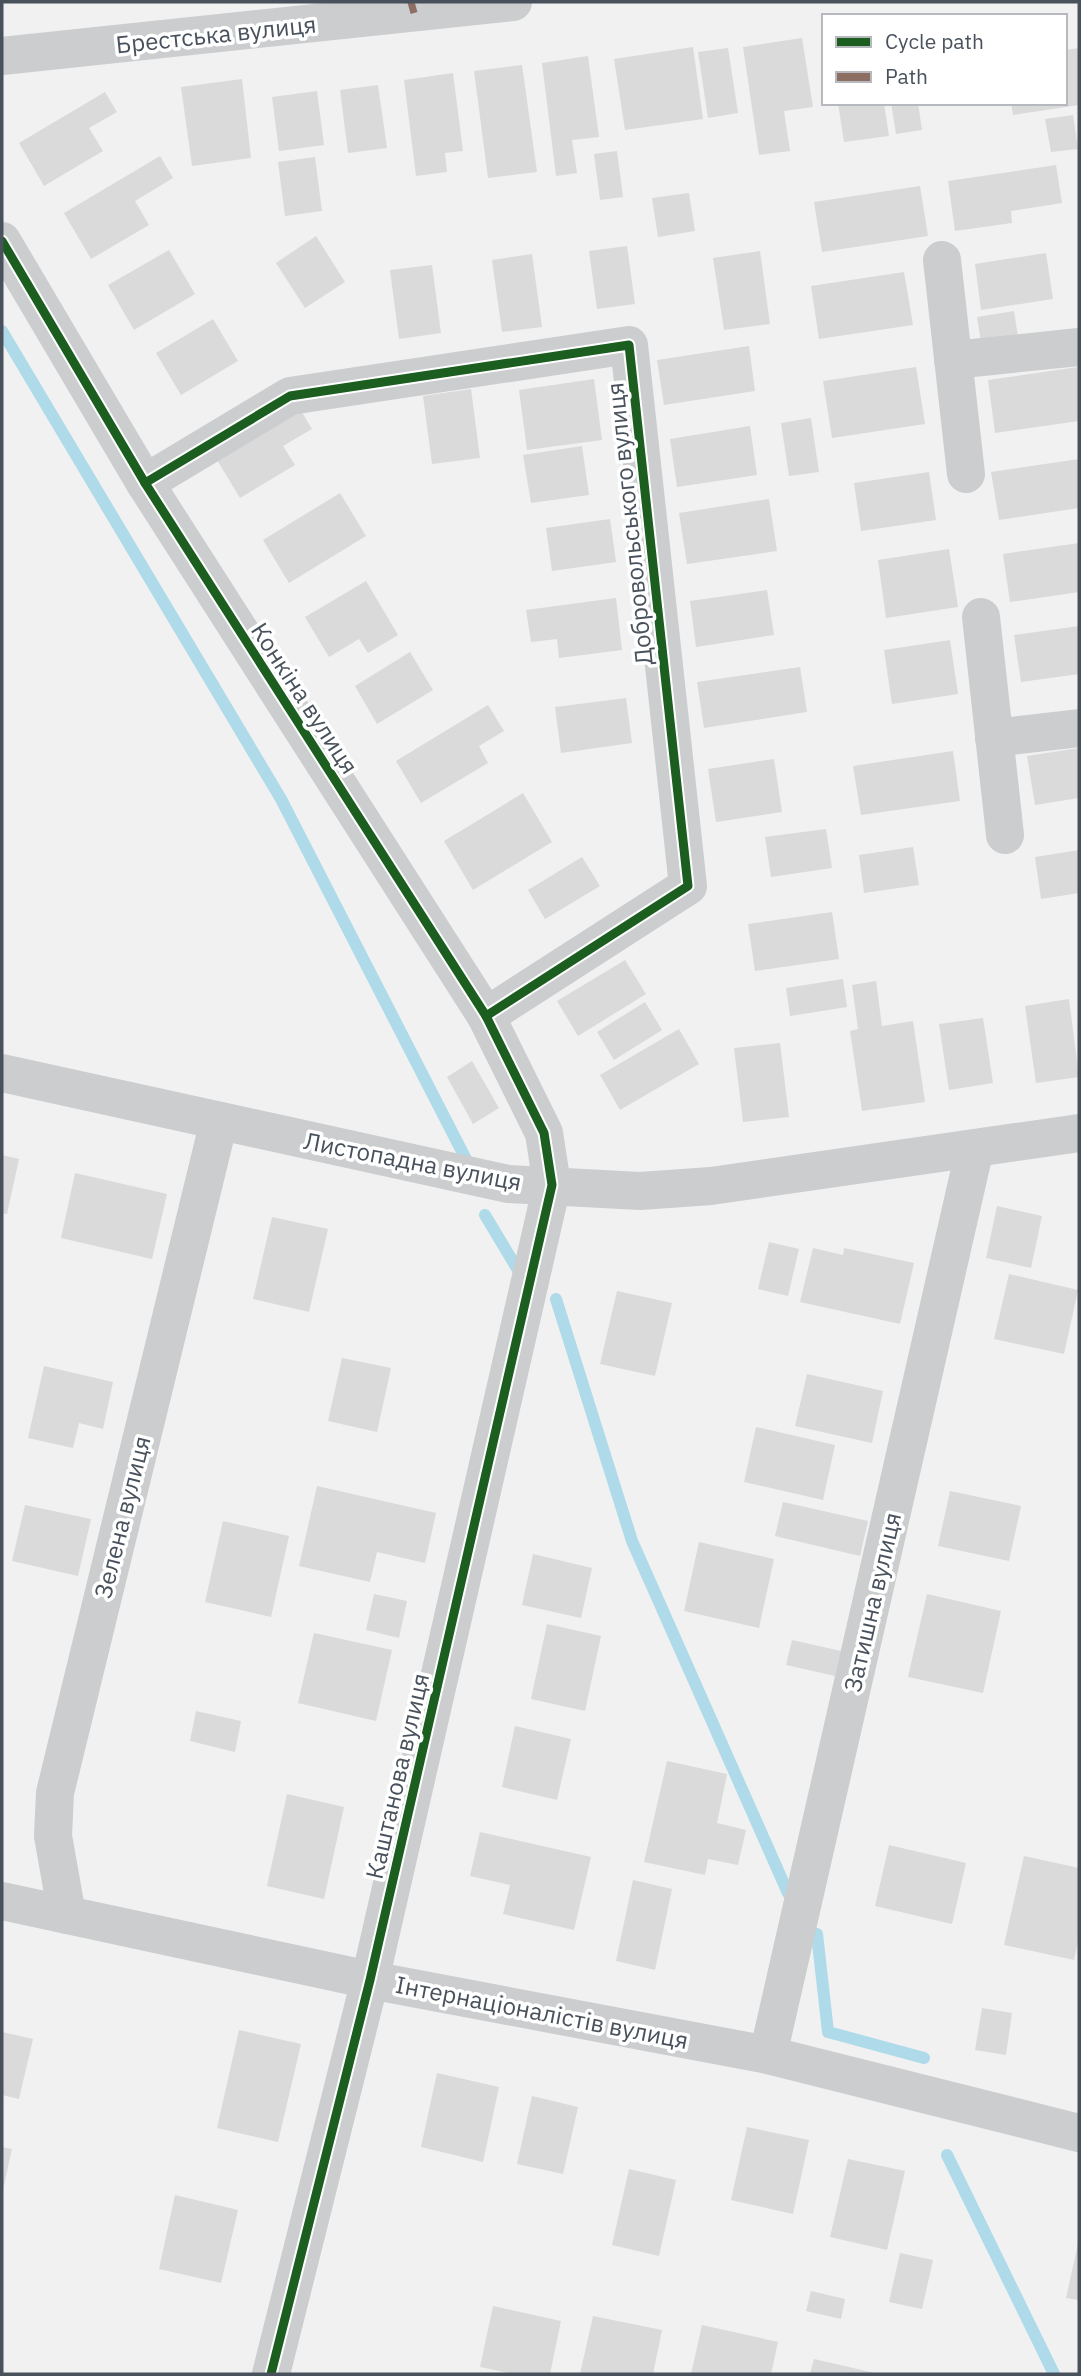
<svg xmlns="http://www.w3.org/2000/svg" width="1081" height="2376" font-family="'IBM Plex Sans',sans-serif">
	<rect width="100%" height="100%" fill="#f1f1f1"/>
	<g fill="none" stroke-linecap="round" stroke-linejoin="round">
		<g stroke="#aedae9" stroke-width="12">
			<polyline points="2,331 281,799 470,1167"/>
			<polyline points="485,1215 521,1275"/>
			<polyline points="556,1299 632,1541 788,1893"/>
			<polyline points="817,1934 828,2032 924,2058"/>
			<polyline points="947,2155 1054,2374"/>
		</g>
	</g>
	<g fill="#dadadb">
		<polygon points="802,38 813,107 784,111 790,151 759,155 743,47"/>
		<polygon points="693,47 703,119 625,130 614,59"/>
		<polygon points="728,48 738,113 708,118 698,52"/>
		<polygon points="1079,48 1079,105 1013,115 1011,103 1065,103 1065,50"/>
		<polygon points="588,56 599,137 572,140 577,173 556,176 542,63"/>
		<polygon points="522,65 537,172 488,178 474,71"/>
		<polygon points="453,73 463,151 445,153 447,172 416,176 404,80"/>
		<polygon points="242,79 251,158 192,166 181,87"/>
		<polygon points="378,85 387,148 348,153 340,90"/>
		<polygon points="317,91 324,145 279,151 272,97"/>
		<polygon points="105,92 117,112 89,128 103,151 44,186 19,143"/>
		<polygon points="838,103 884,103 889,136 844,142"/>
		<polygon points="891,103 918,103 922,130 896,134"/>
		<polygon points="1073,115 1078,149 1051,152 1045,119"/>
		<polygon points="617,151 623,197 600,200 594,154"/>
		<polygon points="160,156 173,178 135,201 149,225 91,259 64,213"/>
		<polygon points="315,157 322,211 285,216 278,162"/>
		<polygon points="1056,165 1062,203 1011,211 1012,223 955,231 948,181"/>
		<polygon points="920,186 928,236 822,252 814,202"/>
		<polygon points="689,193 695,231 658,237 652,198"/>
		<polygon points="316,236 345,282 305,308 276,263"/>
		<polygon points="627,246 635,304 597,309 589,251"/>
		<polygon points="169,250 195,294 134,330 108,285"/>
		<polygon points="760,251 770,324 724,330 713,258"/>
		<polygon points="1046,253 1053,299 981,310 975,264"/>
		<polygon points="532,254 542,327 502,332 492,260"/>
		<polygon points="432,265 441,333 399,339 390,270"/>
		<polygon points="904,272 913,325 819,339 811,286"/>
		<polygon points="1014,311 1018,337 981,342 977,317"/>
		<polygon points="213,319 238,361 181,395 156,353"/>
		<polygon points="749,346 755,391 664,405 657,360"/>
		<polygon points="916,367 925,424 832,438 823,381"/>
		<polygon points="1078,367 1079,421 995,433 988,380"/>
		<polygon points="594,379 602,440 527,450 519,390"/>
		<polygon points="471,389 480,458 432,464 423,396"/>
		<polygon points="300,409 312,429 283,446 295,465 240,498 217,460"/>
		<polygon points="811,418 819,472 789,476 781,423"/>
		<polygon points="750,426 757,475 677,487 670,439"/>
		<polygon points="582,446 589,495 531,503 523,455"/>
		<polygon points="1079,459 1079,508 999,520 991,472"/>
		<polygon points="929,472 936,520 861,531 854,483"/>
		<polygon points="340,493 366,536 289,583 263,540"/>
		<polygon points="769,499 777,551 687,564 679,513"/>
		<polygon points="610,519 616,562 552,571 546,528"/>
		<polygon points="1079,543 1079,592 1010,602 1003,554"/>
		<polygon points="949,549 958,607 886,618 878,560"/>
		<polygon points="366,581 398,635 368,653 359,639 329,657 305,617"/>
		<polygon points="767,590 774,635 696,647 690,601"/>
		<polygon points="616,598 622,650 559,658 557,639 531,642 526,610"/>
		<polygon points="1079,626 1079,674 1021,682 1014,635"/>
		<polygon points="950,640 958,694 892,704 884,650"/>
		<polygon points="410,652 433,690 377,724 355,686"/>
		<polygon points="800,667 807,712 704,728 697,682"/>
		<polygon points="626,698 632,743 561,753 555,707"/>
		<polygon points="488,705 504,731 479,746 488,763 421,803 396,761"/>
		<polygon points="1079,748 1079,798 1035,805 1027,756"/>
		<polygon points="953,751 960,801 861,815 853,766"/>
		<polygon points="774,759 782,812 716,822 708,769"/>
		<polygon points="523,793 552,842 473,890 444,841"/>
		<polygon points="826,829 832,868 771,877 765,837"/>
		<polygon points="913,847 919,885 864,893 859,855"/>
		<polygon points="1079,850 1079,893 1041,899 1035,857"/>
		<polygon points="582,857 600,886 545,919 528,890"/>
		<polygon points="832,912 839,959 755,971 748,924"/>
		<polygon points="625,960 646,994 578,1036 557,1001"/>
		<polygon points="843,979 847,1007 790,1016 786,988"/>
		<polygon points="876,981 882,1026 913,1021 925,1102 862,1111 850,1031 858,1029 852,985"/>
		<polygon points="1069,999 1079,1077 1036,1083 1025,1006"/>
		<polygon points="645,1002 662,1030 614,1060 597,1032"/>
		<polygon points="983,1018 993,1083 949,1090 939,1024"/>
		<polygon points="679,1029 699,1064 620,1110 600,1075"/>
		<polygon points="780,1043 789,1117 743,1122 734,1048"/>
		<polygon points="472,1061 499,1108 473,1124 447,1077"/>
		<polygon points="2,1155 19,1159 7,1214 2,1213"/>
		<polygon points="75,1173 167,1194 152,1259 61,1238"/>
		<polygon points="997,1206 1042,1216 1031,1268 986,1258"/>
		<polygon points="272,1217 328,1229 309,1312 253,1299"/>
		<polygon points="769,1242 799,1249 788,1296 758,1289"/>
		<polygon points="813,1248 843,1255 844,1248 914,1263 900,1324 800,1302"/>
		<polygon points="1009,1274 1078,1290 1064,1354 994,1339"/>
		<polygon points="617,1291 672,1303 655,1376 600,1364"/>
		<polygon points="342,1358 391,1368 377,1432 328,1421"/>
		<polygon points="44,1366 113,1382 103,1429 79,1423 73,1448 28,1438"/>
		<polygon points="807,1374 883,1391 872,1443 795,1426"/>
		<polygon points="756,1427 835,1445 823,1500 744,1482"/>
		<polygon points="317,1486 436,1513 425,1563 377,1552 370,1582 299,1566"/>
		<polygon points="950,1491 1021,1506 1009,1561 938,1546"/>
		<polygon points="783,1502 868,1521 860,1556 775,1536"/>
		<polygon points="25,1505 91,1519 78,1576 12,1561"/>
		<polygon points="223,1521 289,1536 271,1617 205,1602"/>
		<polygon points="699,1542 774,1559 759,1628 684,1611"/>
		<polygon points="533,1554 592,1568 581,1618 522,1605"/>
		<polygon points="374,1594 407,1601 399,1638 366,1630"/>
		<polygon points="927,1594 1001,1611 983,1693 908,1677"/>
		<polygon points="547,1624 601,1636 585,1711 531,1699"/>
		<polygon points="314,1633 392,1650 376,1721 298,1703"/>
		<polygon points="792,1640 841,1651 835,1676 786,1665"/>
		<polygon points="196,1711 241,1721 235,1752 190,1741"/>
		<polygon points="515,1726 571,1739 557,1800 502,1787"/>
		<polygon points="667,1761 727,1774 717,1823 746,1830 738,1865 708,1859 705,1875 644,1862"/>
		<polygon points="287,1794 344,1807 324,1899 267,1886"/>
		<polygon points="480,1832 591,1857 574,1930 503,1914 510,1885 470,1876"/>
		<polygon points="889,1845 966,1863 952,1924 875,1906"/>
		<polygon points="1024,1856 1079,1868 1079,1938 1074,1960 1004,1945"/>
		<polygon points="633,1880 672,1889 655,1970 616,1961"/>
		<polygon points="982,2008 1012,2013 1006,2055 975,2050"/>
		<polygon points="239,2030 301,2044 278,2142 217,2128"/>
		<polygon points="2,2032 33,2039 19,2099 2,2095"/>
		<polygon points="437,2073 499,2087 483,2162 421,2147"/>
		<polygon points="532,2096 578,2107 563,2174 517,2164"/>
		<polygon points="747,2127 809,2140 793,2214 731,2200"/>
		<polygon points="2,2147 12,2149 3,2190 2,2190"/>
		<polygon points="848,2159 905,2171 887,2250 830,2237"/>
		<polygon points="629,2169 676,2180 659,2256 612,2245"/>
		<polygon points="175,2195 238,2210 221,2283 159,2269"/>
		<polygon points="1078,2244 1079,2244 1079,2300 1066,2298"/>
		<polygon points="900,2253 933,2260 922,2309 889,2302"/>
		<polygon points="811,2291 845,2299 841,2319 806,2311"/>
		<polygon points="493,2306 561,2321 550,2374 513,2374 480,2367"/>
		<polygon points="593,2316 662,2330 653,2374 580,2374"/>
		<polygon points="702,2325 778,2342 771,2374 691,2374"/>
		<polygon points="814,2359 875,2373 875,2374 810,2374"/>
	</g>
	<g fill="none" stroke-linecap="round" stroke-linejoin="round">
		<g stroke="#cbcdcf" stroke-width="38">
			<polyline points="2,56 513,2"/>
			<polyline points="2,241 145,483 486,1016 544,1133 552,1185 370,1980 271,2374"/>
			<polyline points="942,260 966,474"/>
			<polyline points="953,360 1079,347"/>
			<polyline points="145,483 290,396 629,345 688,886 486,1016"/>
			<polyline points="981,617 1005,835"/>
			<polyline points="994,738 1079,728"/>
			<polyline points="2,1073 508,1184 640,1191 711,1186 1079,1133"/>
			<polyline points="2,1901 370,1980 768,2055 1079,2133"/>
			<polyline points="67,1915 53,1836 55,1793 219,1121"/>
			<polyline points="768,2055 975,1148"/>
		</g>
		<polyline stroke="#8d6e63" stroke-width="7" stroke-dasharray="14 7" stroke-linecap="butt" points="411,2 414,13"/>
		<g stroke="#fff" stroke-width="13">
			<g id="cycleway">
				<polyline points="2,241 145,483 486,1016 544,1133 552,1185 370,1980 271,2374"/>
				<polyline points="145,483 290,396 629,345 688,886 486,1016"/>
			</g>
		</g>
		<use href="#cycleway" stroke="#1b5e20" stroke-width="9"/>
	</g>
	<g text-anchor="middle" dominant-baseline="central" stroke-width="7" stroke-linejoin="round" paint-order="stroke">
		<g font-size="24" fill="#49525c" stroke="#fff">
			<text transform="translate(216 34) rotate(-6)">Брестська вулиця</text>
			<text transform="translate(629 524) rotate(-96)">Добровольського вулиця</text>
			<text transform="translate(305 698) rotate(57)">Конкіна вулиця</text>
			<text transform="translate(413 1161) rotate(11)">Листопадна вулиця</text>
			<text transform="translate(122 1517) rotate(-76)">Зелена вулиця</text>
			<text transform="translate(872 1602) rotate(-77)">Затишна вулиця</text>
			<text transform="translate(397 1776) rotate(-77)">Каштанова вулиця</text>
			<text transform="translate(542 2012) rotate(11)">Інтернаціоналістів вулиця</text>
		</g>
	</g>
	<rect width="1081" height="2376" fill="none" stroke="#49525c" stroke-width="7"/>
	<rect x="822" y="14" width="245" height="91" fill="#ffffff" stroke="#b6babe" stroke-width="2"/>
	<rect x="836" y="37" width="35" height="10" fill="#1b5e20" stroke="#b6babe" stroke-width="2"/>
	<text x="885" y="49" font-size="21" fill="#49525c">Cycle path</text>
	<rect x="836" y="72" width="35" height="10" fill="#8d6e63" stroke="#b6babe" stroke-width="2"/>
	<text x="885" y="84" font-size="21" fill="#49525c">Path</text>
</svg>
